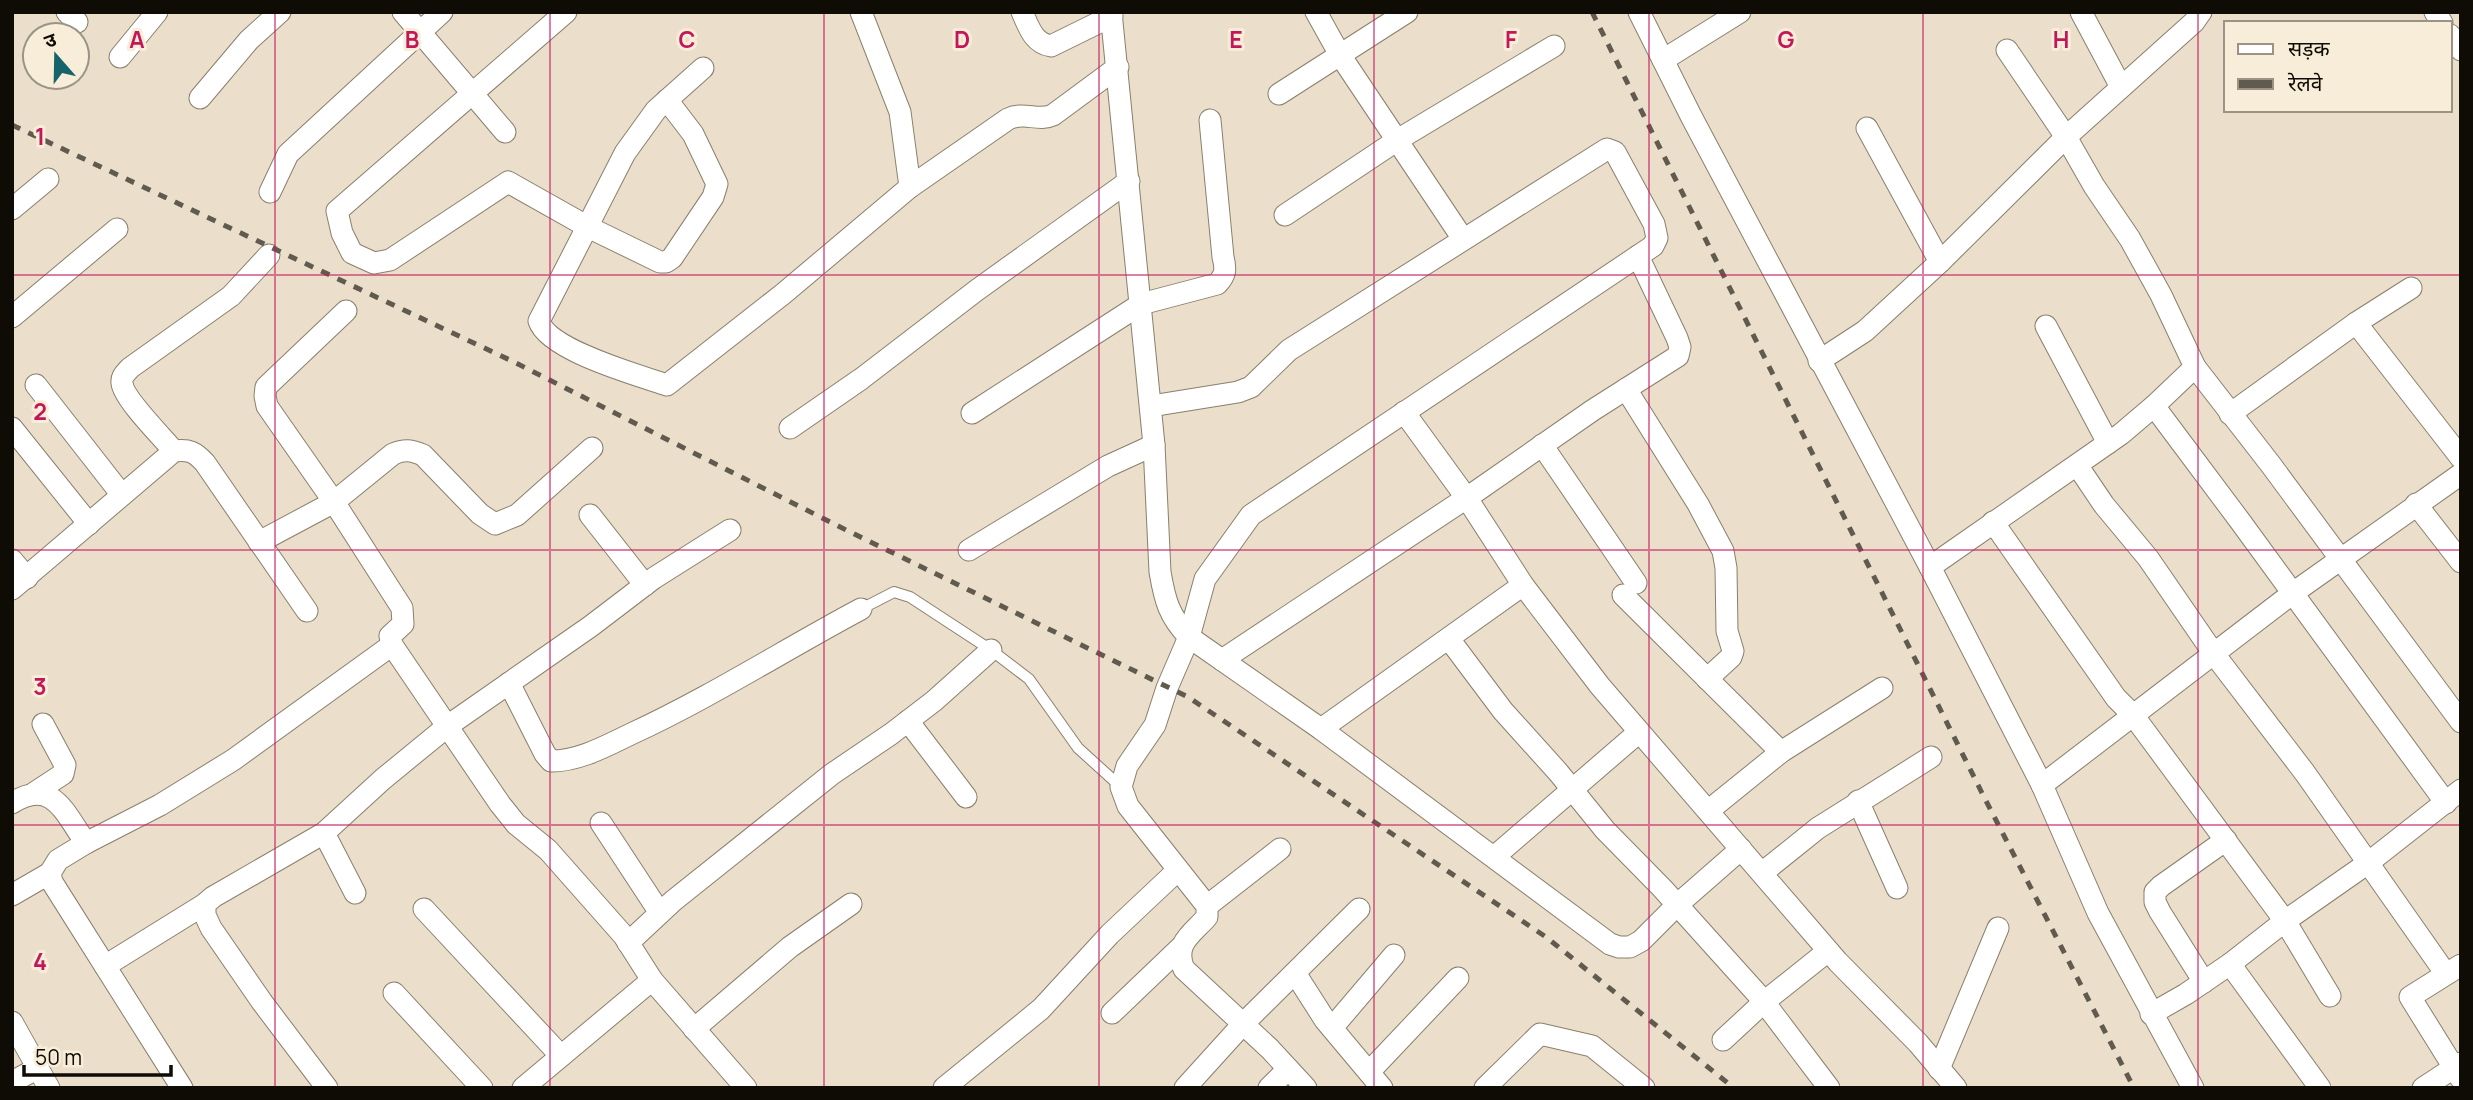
<svg xmlns="http://www.w3.org/2000/svg" width="2473" height="1100" font-family="Manrope,'Noto Sans Devanagari',sans-serif">
	<rect width="100%" height="100%" fill="#ebdfcb"/>
	<g fill="none" stroke-linecap="round" stroke-linejoin="round">
		<g stroke="#897f6c" stroke-width="12">
			<polyline id="service" points="861,609 894,592 910,597 991,650 1029,679 1078,748 1121,787"/>
		</g>
		<g stroke="#897f6c" stroke-width="23">
			<g id="minor">
				<polyline points="67,12 77,22"/>
				<polyline points="403,12 505,132"/>
				<polyline points="566,12 337,211 342,233 352,253 374,263 390,260 508,182 588,227 660,262 666,262 672,258 713,197 717,184 693,134 667,100"/>
				<path d="M 1022,12 C 1029,27 1033,43 1051,46 L 1112,16"/>
				<path d="M 1111,12 L 1154,445 L 1160,572 C 1165,601 1169,616 1189,637 L 1321,729 L 1610,944 L 1619,947 L 1630,947 L 1641,941 L 1677,905 L 1741,849"/>
				<polyline points="1316,12 1340,55 1463,239"/>
				<polyline points="1639,12 1691,116 1930,567 2042,785 2098,913 2193,1088"/>
				<polyline points="2081,12 2121,87"/>
				<polyline points="2435,12 2442,23"/>
				<polyline points="2450,35 2461,50"/>
				<polyline points="2007,50 2066,137 2094,186 2130,239 2161,295 2195,367 2154,406 2240,521 2446,803"/>
				<polyline points="120,57 157,12"/>
				<polyline points="1663,60 1740,12"/>
				<path d="M 703,68 L 656,110 L 625,153 L 539,321 C 548,350 637,375 667,385 L 783,294 L 910,187 L 900,112 L 861,12"/>
				<polyline points="1279,94 1407,12"/>
				<polyline points="200,98 249,40 280,12"/>
				<polyline points="1867,128 1940,262"/>
				<path d="M 910,187 L 1008,119 C 1024,111 1038,122 1053,115 L 1118,67"/>
				<polyline points="270,192 288,154 442,12"/>
				<polyline points="12,209 48,179"/>
				<polyline points="1285,215 1399,139 1554,46"/>
				<polyline points="346,311 266,387 265,396 267,406 334,502 402,608 403,624 390,636 392,645 500,804 516,824 548,850 624,936 652,980 746,1088"/>
				<polyline points="12,317 117,229"/>
				<polyline points="2356,323 2461,458"/>
				<polyline points="2046,326 2108,443"/>
				<polyline points="1819,361 1865,331 1940,262 2066,137 2194,22 2201,12"/>
				<polyline points="2195,367 2271,465 2461,722"/>
				<polyline points="36,385 122,495"/>
				<polyline points="1626,389 1698,504 1723,551 1726,568 1727,631 1733,651 1731,657 1707,679"/>
				<path d="M 1151,406 L 1238,392 L 1251,387 L 1289,350 L 1607,149 L 1615,152 L 1654,224 L 1657,238 L 1653,246 L 1251,515 L 1205,579 L 1189,637 L 1167,688 L 1155,725 L 1127,766 L 1121,787 L 1128,806 L 1207,906 L 1207,917 C 1192,934 1173,944 1184,969 L 1270,1049 L 1306,1088"/>
				<polyline points="1404,412 1468,500 1523,585 1600,686 1838,962 1918,1043 1956,1088"/>
				<path d="M 972,413 L 1141,304 L 1217,284 C 1226,275 1226,269 1223,257 L 1210,120"/>
				<polyline points="2230,414 2356,323 2411,288"/>
				<polyline points="12,428 89,524"/>
				<polyline points="790,428 861,379 977,290 1129,181"/>
				<polyline points="1542,445 1636,583"/>
				<path d="M 174,451 C 163,438 123,398 122,383 C 121,376 126,373 130,368 L 231,296 L 269,255"/>
				<polyline points="2077,465 2104,505 2148,558 2214,654 2305,773 2446,974"/>
				<polyline points="2416,504 2461,562"/>
				<polyline points="590,515 645,585"/>
				<polyline points="1993,522 2116,698 2133,715 2285,921 2330,996"/>
				<path d="M 259,542 L 334,502 L 393,454 C 405,449 411,450 423,455 L 480,514 L 495,524 L 517,515 L 592,448"/>
				<polyline points="969,550 1108,466 1154,445"/>
				<polyline points="12,560 27,578"/>
				<polyline points="1930,567 2121,434 2154,406"/>
				<path d="M 12,589 L 174,451 C 189,449 195,452 205,463 L 307,611"/>
				<polyline points="1623,595 1781,752"/>
				<polyline points="1449,639 1503,711 1558,772 1605,830 1662,888 1761,998 1829,1088"/>
				<polyline points="1222,660 1471,495 1593,410 1678,356 1680,347 1677,338 1638,256"/>
				<path d="M 509,683 L 545,754 L 551,761 C 579,761 606,746 631,734 C 711,697 784,650 861,609"/>
				<polyline points="908,721 966,797"/>
				<polyline points="1321,729 1523,585"/>
				<polyline points="2042,785 2293,593 2461,474"/>
				<polyline points="34,793 63,774 65,765 43,724"/>
				<polyline points="1858,801 1897,888"/>
				<path d="M 12,803 C 53,777 65,814 86,843 L 58,860 L 50,873 L 52,882 L 182,1088"/>
				<polyline points="1708,811 1781,752 1882,688"/>
				<polyline points="601,823 660,913"/>
				<polyline points="324,833 355,893"/>
				<polyline points="86,843 160,805 233,760 392,645"/>
				<polyline points="1494,857 1639,732"/>
				<polyline points="1762,873 1818,828 1931,757"/>
				<polyline points="12,895 50,873"/>
				<polyline points="1207,906 1280,849"/>
				<polyline points="424,909 561,1056"/>
				<polyline points="628,943 673,901 832,774 891,734 934,701 991,650"/>
				<polyline points="2230,964 2320,1088"/>
				<polyline points="2461,965 2410,997 2461,1079"/>
				<polyline points="105,966 205,904"/>
				<polyline points="1295,973 1325,1020 1382,1088"/>
				<polyline points="2204,982 2160,912 2155,902 2155,892 2161,886 2226,840"/>
				<polyline points="394,993 482,1088"/>
				<polyline points="1112,1013 1180,948"/>
				<polyline points="2151,1014 2186,994 2230,964 2285,921 2368,863 2461,790"/>
				<polyline points="12,1022 49,1088"/>
				<polyline points="1332,1028 1394,955"/>
				<polyline points="694,1029 790,947 851,904"/>
				<polyline points="1723,1040 1764,1002 1828,951"/>
				<polyline points="1939,1069 1998,928"/>
				<polyline points="1369,1072 1458,978"/>
				<polyline points="12,1082 38,1068"/>
				<polyline points="327,1088 262,1002 211,928 205,915 205,904 213,897 324,833 383,779 449,725 591,626 654,578 730,530"/>
				<polyline points="523,1088 652,980"/>
				<polyline points="944,1088 1041,1009 1110,934 1178,870"/>
				<polyline points="1185,1088 1243,1024 1359,909"/>
				<polyline points="1269,1088 1288,1069"/>
				<polyline points="1485,1088 1540,1034 1592,1046 1644,1088"/>
				<polyline points="2423,1088 2461,1063"/>
			</g>
		</g>
		<use href="#service" stroke="#fff" stroke-width="10"/>
		<use href="#minor" stroke="#fff" stroke-width="21"/>
		<g stroke="#615a4f" stroke-width="5" stroke-dasharray="9 9" stroke-linecap="butt">
			<polyline points="1592,12 1981,791 2134,1088"/>
			<polyline points="12,125 514,362 848,531 1188,697 1546,937 1734,1088"/>
		</g>
	</g>
	<path fill="none" stroke="#c2185b" stroke-width="2" stroke-opacity="0.55" d="M 275,12 L 275,1088M 550,12 L 550,1088M 824,12 L 824,1088M 1099,12 L 1099,1088M 1374,12 L 1374,1088M 1649,12 L 1649,1088M 1923,12 L 1923,1088M 2198,12 L 2198,1088M 12,275 L 2461,275M 12,550 L 2461,550M 12,825 L 2461,825"/>
	<g font-size="23" text-anchor="middle" font-weight="bold" fill="#c2185b" stroke="#f8edd8" stroke-width="6" stroke-linejoin="round" paint-order="stroke">
		<text x="137" y="48">A</text>
		<text x="412" y="48">B</text>
		<text x="687" y="48">C</text>
		<text x="962" y="48">D</text>
		<text x="1236" y="48">E</text>
		<text x="1511" y="48">F</text>
		<text x="1786" y="48">G</text>
		<text x="2061" y="48">H</text>
		<text x="40" y="145">1</text>
		<text x="40" y="420">2</text>
		<text x="40" y="695">3</text>
		<text x="40" y="970">4</text>
	</g>
	<rect width="2473" height="1100" fill="none" stroke="#0f0b05" stroke-width="28"/>
	<rect x="2224" y="21" width="228" height="91" fill="#f8edd8" stroke="#9b9384" stroke-width="2"/>
	<rect x="2238" y="44" width="35" height="10" fill="#ffffff" stroke="#9b9384" stroke-width="2"/>
	<text x="2288" y="56" font-size="21" fill="#0f0b05">सड़क</text>
	<rect x="2238" y="79" width="35" height="10" fill="#615a4f" stroke="#9b9384" stroke-width="2"/>
	<text x="2288" y="91" font-size="21" fill="#0f0b05">रेलवे</text>
	<g transform="translate(56 56) rotate(340)"><circle r="33" fill="#f8edd8" stroke="#9b9384" stroke-width="2"/>
	<path d="M0-5L12 26L0 18L-12 26Z" fill="#15646a"/>
	<text y="-10" font-size="19" font-weight="bold" text-anchor="middle" fill="#0f0b05">उ</text>
	</g>
	<path d="M24 1065v10h147v-10" fill="none" stroke="#0f0b05" stroke-width="3.5"/>
	<text x="35" y="1065" font-size="21" fill="#0f0b05" stroke="#f8edd8" stroke-width="5" paint-order="stroke">50 m</text>
</svg>
